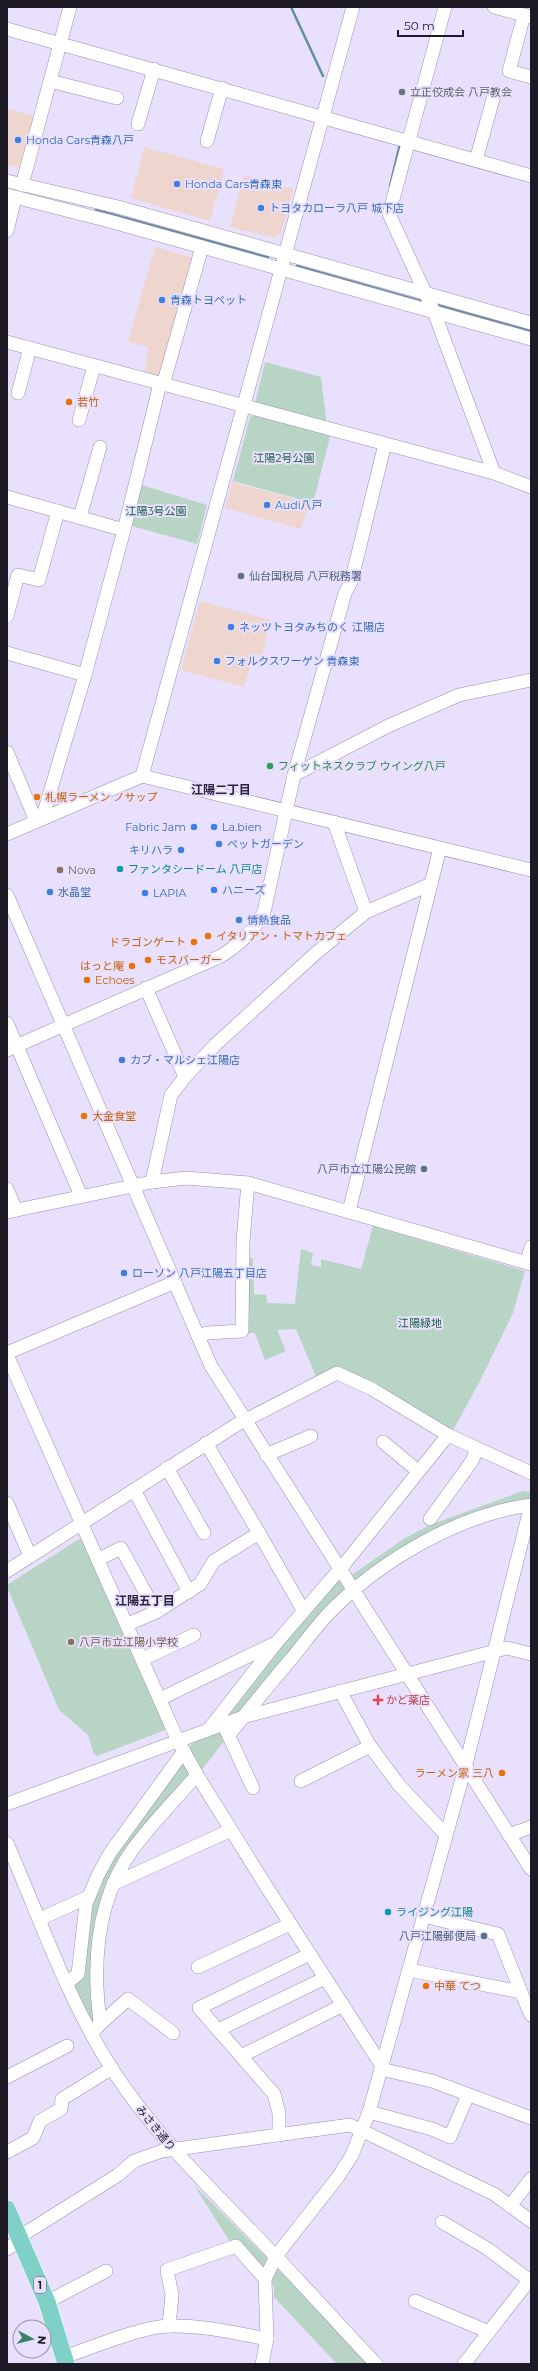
<svg xmlns="http://www.w3.org/2000/svg" width="538" height="2371" font-family="Montserrat,'Noto Sans JP',sans-serif">
	<rect width="100%" height="100%" fill="#e8e0fc"/>
	<g fill="#eed5cd">
		<polygon points="7,109 35,116 20,168 7,165"/>
		<polygon points="144,147 224,169 210,221 131,198"/>
		<polygon points="244,175 293,189 281,233 275,238 230,227"/>
		<polygon points="155,247 196,259 161,381 144,376 148,347 128,342"/>
		<polygon points="232,482 309,503 301,529 225,508"/>
		<polygon points="200,601 271,620 262,655 254,653 244,687 181,670"/>
	</g>
	<g fill="#b8d4c5">
		<polygon points="265,362 321,377 327,426 254,408"/>
		<polygon points="256,415 329,433 330,437 313,503 233,481 250,417"/>
		<polygon points="138,484 207,505 197,544 128,525"/>
		<polygon points="373,1226 525,1271 513,1313 479,1383 452,1432 342,1370 317,1379 296,1329 277,1330 286,1351 265,1360 255,1333 244,1333 246,1258 253,1258 254,1294 266,1295 267,1303 295,1304 301,1249 313,1253 311,1265 321,1267 321,1259 361,1269"/>
		<polygon points="523,1491 531,1492 531,1505 448,1530 361,1586 243,1717 113,1884 92,2033 67,1983 75,1977 88,1897 184,1751 209,1729 334,1575 346,1579 405,1538 430,1525"/>
		<polygon points="79,1539 83,1539 168,1729 97,1756 94,1754 88,1735 59,1710 7,1587 7,1585"/>
		<polygon points="194,2185 284,2275 367,2364 337,2364 274,2297 274,2286 232,2245"/>
	</g>
	<g fill="none" stroke-linecap="round" stroke-linejoin="round">
		<g stroke="#658da3" stroke-width="2.5">
			<polyline points="291,7 323,76"/>
			<polyline points="390,186 400,144"/>
			<polyline points="96,210 268,257"/>
			<polyline points="297,266 424,302"/>
			<polyline points="437,305 531,331"/>
		</g>
		<g stroke="#988faf" stroke-width="14">
			<g id="minor">
				<polyline points="445,7 389,214 434,312 494,473"/>
				<polyline points="494,7 531,17"/>
				<polyline points="524,15 509,71 531,77"/>
				<polyline points="7,29 531,176"/>
				<polyline points="50,81 117,98"/>
				<polyline points="138,124 154,69"/>
				<polyline points="207,141 222,88"/>
				<polyline points="476,160 495,92"/>
				<polyline points="7,181 118,207 531,323"/>
				<polyline points="22,185 70,7"/>
				<polyline points="7,195 109,221 531,339"/>
				<polyline points="7,231 15,198"/>
				<polyline points="7,342 494,473 531,487"/>
				<polyline points="163,385 202,247"/>
				<polyline points="18,393 30,348"/>
				<polyline points="79,420 94,366"/>
				<polyline points="7,497 124,530"/>
				<polyline points="80,517 100,447"/>
				<polyline points="7,616 18,575 39,580 58,511"/>
				<polyline points="7,653 85,675"/>
				<polyline points="7,752 36,821"/>
				<polyline points="294,775 388,726 459,695 531,680"/>
				<polyline points="142,776 353,7"/>
				<polyline points="42,819 85,675 124,530 160,384"/>
				<polyline points="334,822 366,912"/>
				<polyline points="7,834 142,776 531,870"/>
				<polyline points="7,895 211,1366 531,1869"/>
				<polyline points="146,988 185,1077"/>
				<polyline points="7,1023 81,1196"/>
				<path d="M 7,1050 L 221,956 C 240,944 253,932 264,912 L 294,775 L 345,593 L 351,582 L 385,444"/>
				<polyline points="152,1182 171,1095 185,1077 215,1045 316,953 366,912 431,884"/>
				<polyline points="7,1189 16,1210"/>
				<polyline points="349,1211 440,848"/>
				<polyline points="7,1212 152,1182 186,1178 248,1183 531,1264"/>
				<polyline points="527,1262 531,1247"/>
				<polyline points="198,1336 207,1333 242,1331 243,1241 248,1183"/>
				<polyline points="7,1353 175,1282"/>
				<polyline points="7,1355 178,1741 197,1775 266,1886 382,2066"/>
				<polyline points="383,1442 418,1471"/>
				<polyline points="206,1443 259,1533"/>
				<polyline points="266,1455 311,1436"/>
				<polyline points="167,1468 204,1533"/>
				<polyline points="134,1490 189,1592"/>
				<polyline points="7,1503 30,1556"/>
				<polyline points="430,1519 472,1461 477,1449"/>
				<polyline points="99,1559 121,1548 156,1612"/>
				<polyline points="7,1571 236,1425 337,1373 372,1389 448,1435 531,1473"/>
				<polyline points="128,1624 156,1612 200,1584 214,1561 259,1533 303,1610"/>
				<polyline points="143,1659 194,1635"/>
				<polyline points="340,1691 370,1746 399,1785 446,1835"/>
				<polyline points="160,1699 273,1644"/>
				<polyline points="225,1728 253,1788"/>
				<polyline points="209,1729 277,1642 346,1562 448,1435"/>
				<path d="M 229,1735 C 249,1709 271,1683 292,1658 C 305,1642 318,1624 333,1609 C 383,1559 461,1514 531,1505"/>
				<polyline points="301,1781 370,1746"/>
				<polyline points="7,1804 243,1717 507,1648 531,1654"/>
				<polyline points="509,1835 531,1827"/>
				<path d="M 7,1843 C 40,1918 67,1999 112,2069 C 154,2134 209,2187 263,2243 C 301,2282 338,2324 376,2364"/>
				<polyline points="113,1884 231,1830"/>
				<polyline points="423,1916 498,1934 521,1992"/>
				<polyline points="40,1919 88,1897"/>
				<polyline points="198,1967 290,1924"/>
				<polyline points="409,1970 521,1992 531,2015"/>
				<polyline points="67,1983 78,1974 86,1904 98,1875 110,1853 184,1751"/>
				<polyline points="98,2026 128,1999 173,2033"/>
				<polyline points="218,2030 325,1978"/>
				<path d="M 92,2033 L 98,2026 L 100,2021 C 92,1961 97,1899 133,1849 C 152,1823 176,1799 197,1775"/>
				<polyline points="241,2056 343,2005"/>
				<polyline points="381,2069 432,2081 531,2118"/>
				<polyline points="7,2077 67,2046"/>
				<polyline points="369,2112 432,2129 450,2137 468,2095"/>
				<polyline points="279,2135 279,2113 274,2094 199,2008 310,1954"/>
				<polyline points="7,2152 33,2138 40,2121 61,2109 62,2099 112,2068"/>
				<polyline points="510,2206 531,2179"/>
				<polyline points="442,2222 488,2249 529,2280"/>
				<polyline points="7,2249 21,2239 27,2232 118,2175 134,2161 162,2151 350,2125 494,2194 531,2221"/>
				<polyline points="415,2301 489,2332"/>
				<polyline points="47,2302 106,2271"/>
				<polyline points="169,2326 172,2295 167,2270 236,2246 265,2279"/>
				<path d="M 64,2357 C 91,2348 143,2326 170,2326 C 202,2325 236,2333 267,2339"/>
				<polyline points="262,2364 267,2339 265,2279 276,2256 338,2177 352,2155 369,2112 465,1768 531,1505"/>
				<polyline points="464,2364 531,2278"/>
			</g>
		</g>
		<g stroke="#fff" stroke-width="18">
			<polyline id="major" points="7,2209 47,2302 66,2364"/>
		</g>
		<use href="#minor" stroke="#fff" stroke-width="13"/>
		<use href="#major" stroke="#7fd1c8" stroke-width="17"/>
	</g>
	<circle fill="#6b7280" stroke="#e8e0fc" stroke-width="1.5" cx="402" cy="92" r="4"/>
	<g fill="#3f7fe0" stroke="#e8e0fc" stroke-width="1.5">
		<circle cx="18" cy="140" r="4"/>
		<circle cx="177" cy="184" r="4"/>
		<circle cx="261" cy="208" r="4"/>
		<circle cx="162" cy="300" r="4"/>
		<circle cx="267" cy="505" r="4"/>
		<circle cx="231" cy="627" r="4"/>
		<circle cx="217" cy="661" r="4"/>
		<circle cx="194" cy="827" r="4"/>
		<circle cx="214" cy="827" r="4"/>
		<circle cx="219" cy="844" r="4"/>
		<circle cx="181" cy="850" r="4"/>
		<circle cx="214" cy="890" r="4"/>
		<circle cx="50" cy="892" r="4"/>
		<circle cx="145" cy="893" r="4"/>
		<circle cx="239" cy="920" r="4"/>
		<circle cx="122" cy="1060" r="4"/>
		<circle cx="124" cy="1273" r="4"/>
	</g>
	<g fill="#e8710a" stroke="#e8e0fc" stroke-width="1.5">
		<circle cx="69" cy="402" r="4"/>
		<circle cx="37" cy="797" r="4"/>
		<circle cx="208" cy="936" r="4"/>
		<circle cx="194" cy="942" r="4"/>
		<circle cx="148" cy="960" r="4"/>
		<circle cx="132" cy="966" r="4"/>
		<circle cx="87" cy="980" r="4"/>
		<circle cx="84" cy="1116" r="4"/>
		<circle cx="502" cy="1773" r="4"/>
		<circle cx="426" cy="1986" r="4"/>
	</g>
	<g fill="#5c6f8a" stroke="#e8e0fc" stroke-width="1.5">
		<circle cx="241" cy="576" r="4"/>
		<circle cx="424" cy="1169" r="4"/>
		<circle cx="484" cy="1936" r="4"/>
	</g>
	<circle fill="#2e9e5b" stroke="#e8e0fc" stroke-width="1.5" cx="270" cy="766" r="4"/>
	<g fill="#0f9aa8" stroke="#e8e0fc" stroke-width="1.5">
		<circle cx="120" cy="869" r="4"/>
		<circle cx="388" cy="1912" r="4"/>
	</g>
	<g fill="#8d6e63" stroke="#e8e0fc" stroke-width="1.5">
		<circle cx="60" cy="870" r="4"/>
		<circle cx="71" cy="1642" r="4"/>
	</g>
	<path fill="#e0444e" stroke="#e8e0fc" stroke-width="1.5" d="M376 1694h4v4h4v4h-4v4h-4v-4h-4v-4h4z"/>
	<g text-anchor="middle" dominant-baseline="central" stroke-width="4" stroke-linejoin="round" paint-order="stroke">
		<rect fill="#e8e0fc" stroke="#5a5566" stroke-width="1" x="34" y="2277" width="12" height="16" rx="3"/>
		<g font-size="10" font-weight="bold" fill="#1d1a26">
			<text x="40" y="2285">1</text>
		</g>
		<g font-size="11" fill="#5b616d" stroke="#e8e0fc" text-anchor="start">
			<text x="410" y="92">立正佼成会 八戸教会</text>
		</g>
		<g font-size="11" fill="#366cbe" stroke="#e8e0fc" text-anchor="start">
			<text x="26" y="140">Honda Cars青森八戸</text>
			<text x="185" y="184">Honda Cars青森東</text>
			<text x="269" y="208">トヨタカローラ八戸 城下店</text>
			<text x="170" y="300">青森トヨペット</text>
			<text x="275" y="505">Audi八戸</text>
			<text x="239" y="627">ネッツトヨタみちのく 江陽店</text>
			<text x="225" y="661">フォルクスワーゲン 青森東</text>
			<text x="186" y="827" text-anchor="end">Fabric Jam</text>
			<text x="222" y="827">La.bien</text>
			<text x="227" y="844">ペットガーデン</text>
			<text x="173" y="850" text-anchor="end">キリハラ</text>
			<text x="222" y="890">ハニーズ</text>
			<text x="58" y="892">水晶堂</text>
			<text x="153" y="893">LAPIA</text>
			<text x="247" y="920">情熱食品</text>
			<text x="130" y="1060">カブ・マルシェ江陽店</text>
			<text x="132" y="1273">ローソン 八戸江陽五丁目店</text>
		</g>
		<g font-size="11" fill="#c56008" stroke="#e8e0fc" text-anchor="start">
			<text x="77" y="402">若竹</text>
			<text x="45" y="797">札幌ラーメン ノサップ</text>
			<text x="216" y="936">イタリアン・トマトカフェ</text>
			<text x="186" y="942" text-anchor="end">ドラゴンゲート</text>
			<text x="156" y="960">モスバーガー</text>
			<text x="124" y="966" text-anchor="end">はっと庵</text>
			<text x="95" y="980">Echoes</text>
			<text x="92" y="1116">大金食堂</text>
			<text x="494" y="1773" text-anchor="end">ラーメン家 三八</text>
			<text x="434" y="1986">中華 てつ</text>
		</g>
		<g font-size="11" fill="#195f42" stroke="#e8e0fc">
			<text x="284" y="458">江陽2号公園</text>
			<text x="156" y="511">江陽3号公園</text>
			<text x="420" y="1323">江陽緑地</text>
		</g>
		<g font-size="11" fill="#4e5e75" stroke="#e8e0fc" text-anchor="end">
			<text x="249" y="576" text-anchor="start">仙台国税局 八戸税務署</text>
			<text x="416" y="1169">八戸市立江陽公民館</text>
			<text x="476" y="1936">八戸江陽郵便局</text>
		</g>
		<g font-size="11" fill="#27864d" stroke="#e8e0fc" text-anchor="start">
			<text x="278" y="766">フィットネスクラブ ウイング八戸</text>
		</g>
		<g font-size="11" fill="#0d838f" stroke="#e8e0fc" text-anchor="start">
			<text x="128" y="869">ファンタシードーム 八戸店</text>
			<text x="396" y="1912">ライジング江陽</text>
		</g>
		<g font-size="11" fill="#785e54" stroke="#e8e0fc" text-anchor="start">
			<text x="68" y="870">Nova</text>
			<text x="79" y="1642">八戸市立江陽小学校</text>
		</g>
		<g font-size="11" fill="#be3a42" stroke="#e8e0fc" text-anchor="start">
			<text x="386" y="1700">かど薬店</text>
		</g>
		<g font-size="11" fill="#1d1a26" stroke="#e8e0fc">
			<text transform="translate(156 2128) rotate(51)">みさき通り</text>
		</g>
		<g font-size="12" font-weight="bold" fill="#2c243e" stroke="#e8e0fc">
			<text x="221" y="789">江陽二丁目</text>
			<text x="145" y="1600">江陽五丁目</text>
		</g>
	</g>
	<rect width="538" height="2371" fill="none" stroke="#1d1a26" stroke-width="16"/>
	<g transform="translate(32 2339) rotate(97)"><circle r="19" fill="#e8e0fc" stroke="#9791a6"/>
	<path d="M0-3L7 15L0 10L-7 15Z" fill="#3f7f6e"/>
	<text y="-6" font-size="11" font-weight="bold" text-anchor="middle" fill="#1d1a26">N</text>
	</g>
	<path d="M398 30v6h65v-6" fill="none" stroke="#1d1a26" stroke-width="2"/>
	<text x="404" y="30" font-size="12" fill="#1d1a26" stroke="#e8e0fc" stroke-width="3" paint-order="stroke">50 m</text>
</svg>
